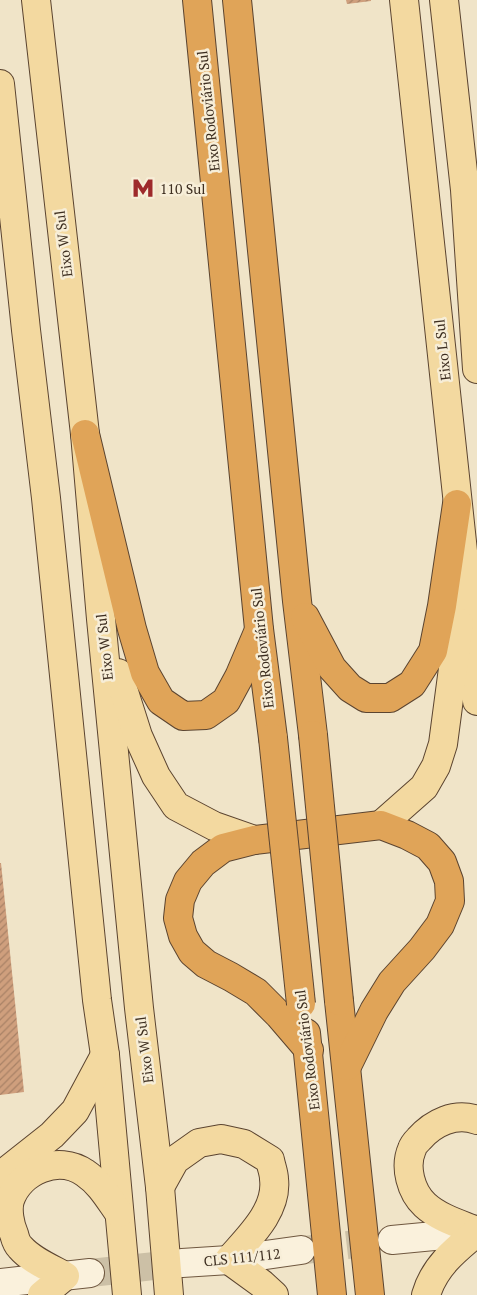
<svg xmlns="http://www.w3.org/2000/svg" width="477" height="1295" font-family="'PT Serif',serif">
	<defs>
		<pattern id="building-hatch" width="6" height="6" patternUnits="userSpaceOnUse" patternTransform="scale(1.25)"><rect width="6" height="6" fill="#cf9f7d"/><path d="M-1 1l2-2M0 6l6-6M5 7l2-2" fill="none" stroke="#a98266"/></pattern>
	</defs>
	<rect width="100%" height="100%" fill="#f0e4c8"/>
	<g fill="url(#building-hatch)">
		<polygon points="346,0 371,0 371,1 347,4"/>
		<polygon points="0,863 1,863 24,1092 0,1095"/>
	</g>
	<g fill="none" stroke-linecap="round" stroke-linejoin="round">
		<g stroke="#ccc0a6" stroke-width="28" stroke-dasharray="28 14" stroke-linecap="butt">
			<polyline points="305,1250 389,1240"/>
			<polyline points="90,1273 182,1263"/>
		</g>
		<g stroke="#6f573f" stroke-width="30">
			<g id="secondary">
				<polyline points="392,1240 477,1232"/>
				<polyline points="182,1263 229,1260 301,1250"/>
				<polyline points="0,1283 90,1273"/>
			</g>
		</g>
		<g stroke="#5b4430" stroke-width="30">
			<g id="primary">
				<polyline points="36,0 85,434 101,619 139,1008 160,1187 169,1295"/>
				<polyline points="404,0 465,570 477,701"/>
				<polyline points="444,0 465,190 477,369"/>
				<polyline points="0,84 26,330 46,498 97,1000 105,1055 127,1295"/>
				<polyline points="118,673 138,736 156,776 176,806 214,826 254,840"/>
				<polyline points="381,825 424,787 436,766 443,744 459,623"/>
				<path d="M 477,1120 C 455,1112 433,1123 419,1139 C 416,1142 413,1145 412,1149 C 404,1167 411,1192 425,1205 C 439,1218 460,1224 477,1231"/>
				<polyline points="0,1176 52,1135 75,1111 105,1055"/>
				<path d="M 160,1187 L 175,1160 L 199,1143 L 221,1139 L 244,1144 L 270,1160 C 271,1166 274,1173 274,1179 C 278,1211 248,1238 229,1260 L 262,1284 L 274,1295"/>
				<path d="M 42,1295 L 65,1276 C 50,1268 31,1260 20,1247 C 17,1244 15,1238 14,1234 C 10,1225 7,1210 10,1200 C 20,1171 58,1154 85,1173 C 100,1183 109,1199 119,1213"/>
				<path d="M 426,1295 C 434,1267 455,1250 477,1232"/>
			</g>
		</g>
		<g stroke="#5b4430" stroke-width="30">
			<g id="highway">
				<polyline points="197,0 259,629 273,738"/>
				<polyline points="237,0 297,601 313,735"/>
				<polyline points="85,434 132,629 145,673 161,701 183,716 206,715 226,701 239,677 259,630"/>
				<polyline points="305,617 332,668 350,688 366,698 390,698 412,684 433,651 442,606 457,504"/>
				<polyline points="339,1001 370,1295"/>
				<polyline points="306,1033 332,1295"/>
				<polyline points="309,1050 279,1015 256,992 231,977 206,964 192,952 183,936 178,918 180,900 188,881 203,863 223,848 254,840 381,825 407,835 428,846 442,862 449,881 450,901 440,925 422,949 392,982 374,1011 347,1066"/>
			</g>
		</g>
		<use href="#secondary" stroke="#faf1dc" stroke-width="28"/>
		<use href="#primary" stroke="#f3d9a0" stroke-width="28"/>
		<use href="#highway" stroke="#e0a458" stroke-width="28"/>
		<g stroke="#5b4430" stroke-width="30" stroke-linecap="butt">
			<g id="highway-bridge">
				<polyline points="313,735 339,1001"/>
				<polyline points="273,738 301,1004"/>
			</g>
		</g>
		<use href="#highway-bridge" stroke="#e0a458" stroke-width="28"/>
	</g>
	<defs>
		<g id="metro-bare" transform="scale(1.725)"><path d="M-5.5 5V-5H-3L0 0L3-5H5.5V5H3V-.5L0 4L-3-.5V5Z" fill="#9e2a2b" stroke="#f7eed8" stroke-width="2.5" paint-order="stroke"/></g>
	</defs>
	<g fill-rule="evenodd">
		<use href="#metro-bare" x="143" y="188"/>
	</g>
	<g text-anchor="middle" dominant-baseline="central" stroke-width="5" stroke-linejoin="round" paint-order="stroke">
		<g font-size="14" fill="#3d2e20" stroke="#f7eed8">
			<text transform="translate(208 111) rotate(-96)">Eixo Rodoviário Sul</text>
			<text transform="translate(63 244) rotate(-97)">Eixo W Sul</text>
			<text transform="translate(442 350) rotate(-96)">Eixo L Sul</text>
			<text transform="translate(104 647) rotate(-96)">Eixo W Sul</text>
			<text transform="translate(262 648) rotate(-96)">Eixo Rodoviário Sul</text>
			<text transform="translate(144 1050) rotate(-97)">Eixo W Sul</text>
			<text transform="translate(307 1050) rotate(-97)">Eixo Rodoviário Sul</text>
			<text transform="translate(242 1257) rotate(-6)">CLS 111/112</text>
		</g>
		<g font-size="14" fill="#3d2e20" stroke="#f7eed8" text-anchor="start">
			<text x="160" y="188">110 Sul</text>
		</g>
	</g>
</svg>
